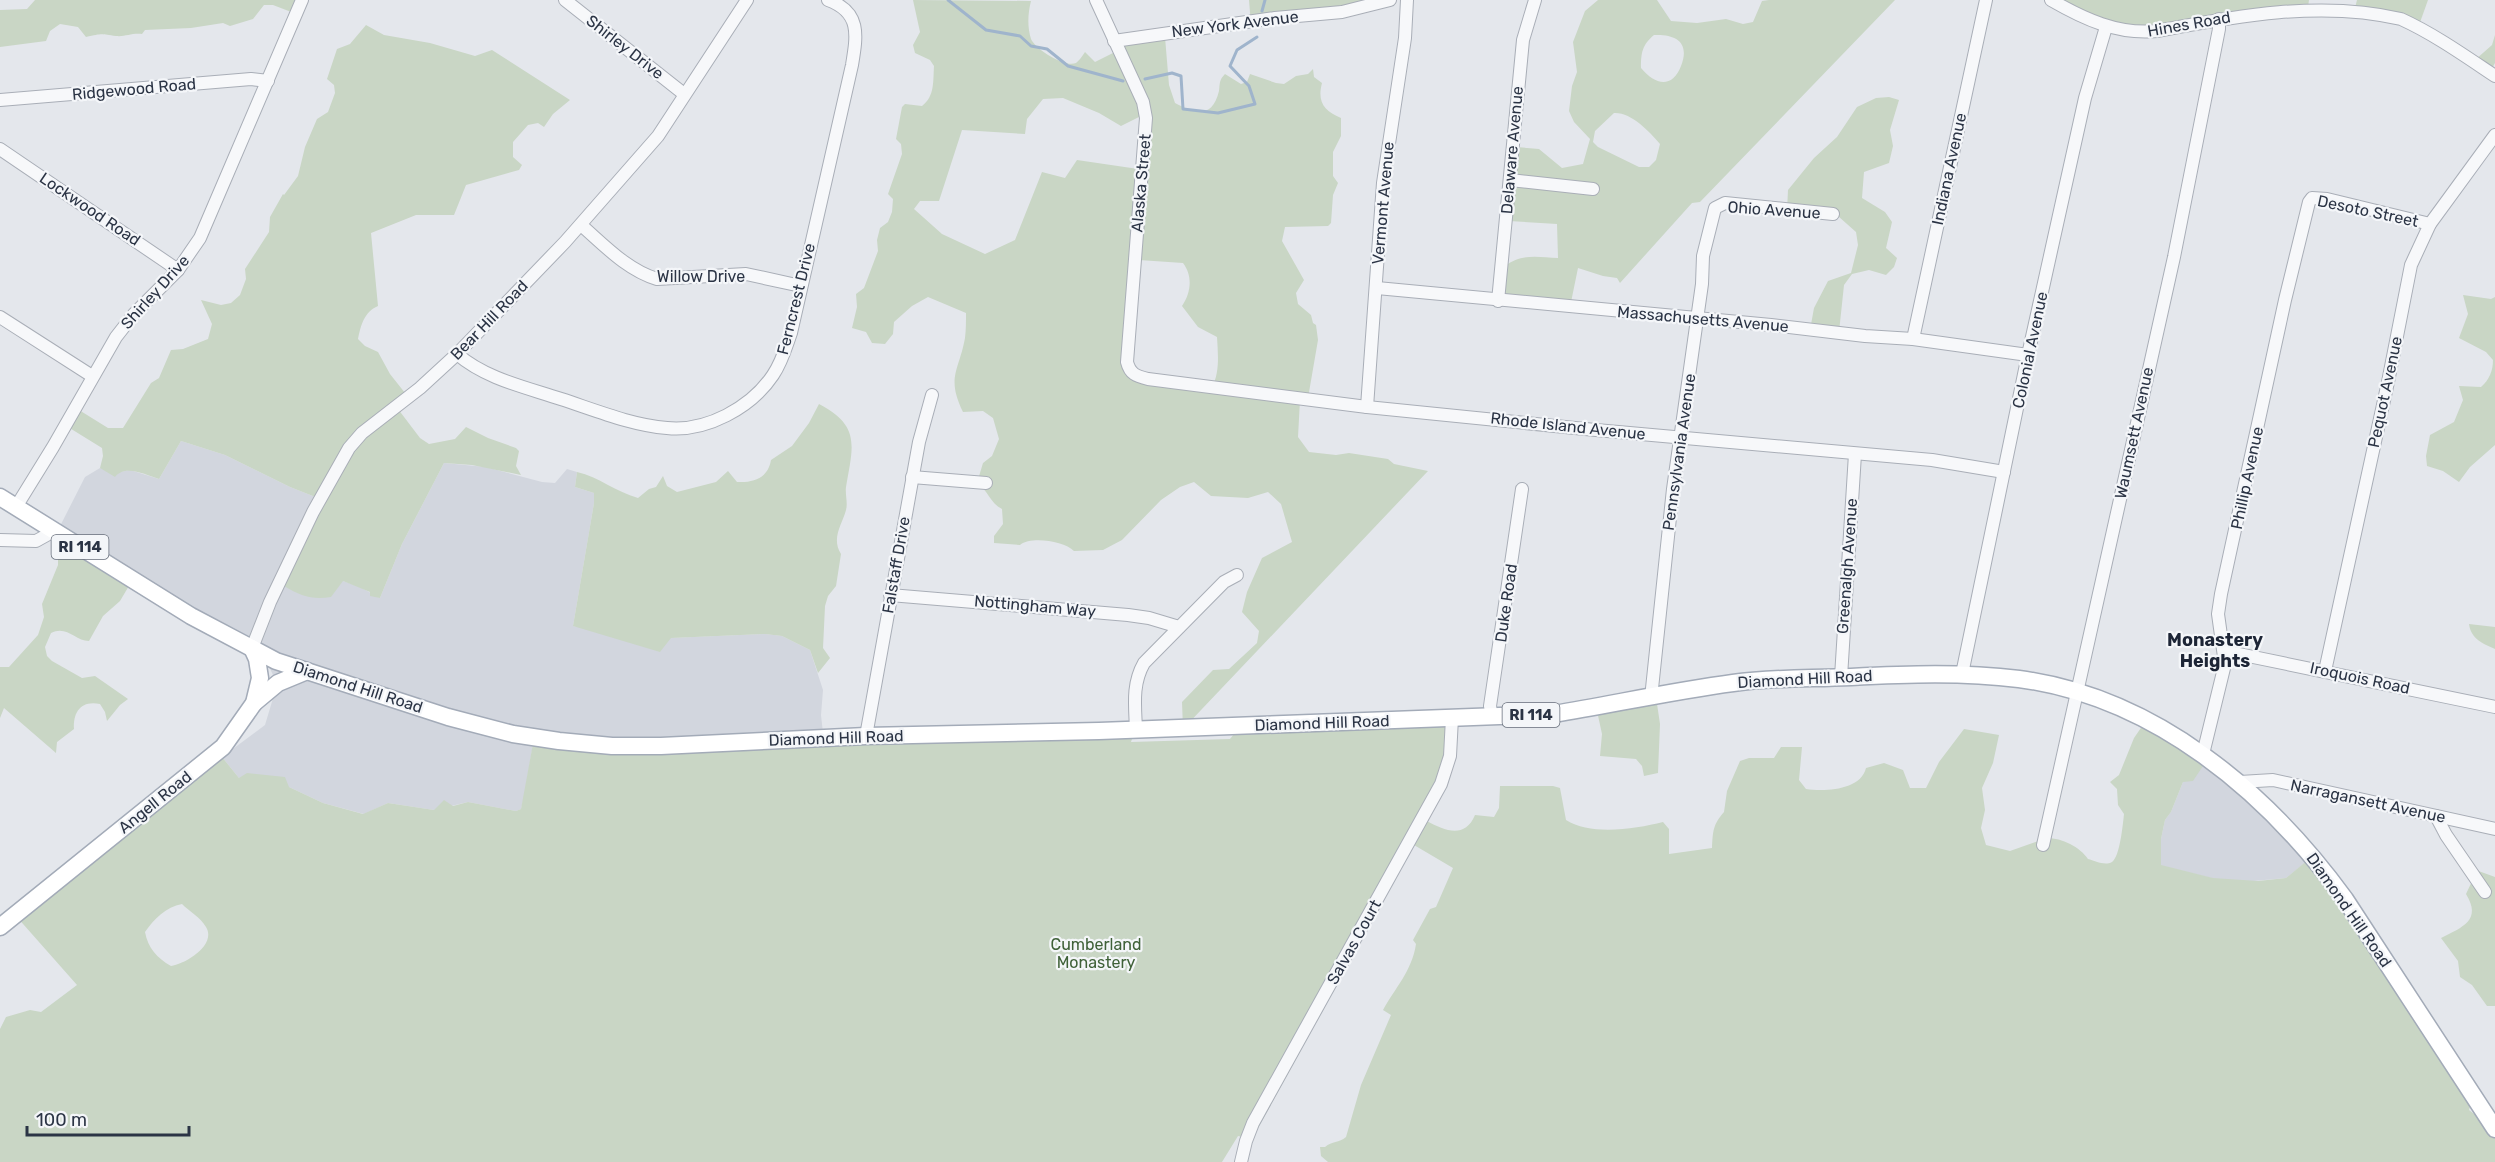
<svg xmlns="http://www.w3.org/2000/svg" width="2495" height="1162" font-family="Rubik,sans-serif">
	<rect width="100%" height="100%" fill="#e4e7ec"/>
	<g fill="#d2d6de">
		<polygon points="181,441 225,455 290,487 323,500 343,581 360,587 380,598 402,544 444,463 486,467 542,482 555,483 567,469 577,472 575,487 594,493 594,503 573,626 670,638 765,634 782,636 810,650 823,690 821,715 824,742 534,739 524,797 521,809 516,811 468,802 434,810 388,803 364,814 323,803 289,787 239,778 222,757 265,725 274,695 273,675 264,656 54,538 85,477 100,468 120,472 130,470 159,479"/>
		<polygon points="2207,760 2315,855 2286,878 2232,883 2161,866 2161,839 2165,820 2171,812 2183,782"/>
	</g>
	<g fill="#c9d6c5" fill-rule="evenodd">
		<path d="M 35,0 L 305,0 L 299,15 L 273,5 L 264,5 L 253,19 L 230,26 L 223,23 L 191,28 L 145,30 L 142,34 C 131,33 125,37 116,36 C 101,34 103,33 86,37 L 78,27 L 60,24 L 50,31 L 46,41 L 0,47 L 0,10 L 27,9 Z"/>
		<path d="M 913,0 L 1031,1 C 1028,13 1027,26 1031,39 C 1035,49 1065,68 1076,63 C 1079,61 1083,55 1085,52 L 1095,62 L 1119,50 L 1119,44 L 1165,37 L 1169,85 L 1175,103 C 1194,113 1212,120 1219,91 C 1220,83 1219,80 1225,74 L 1241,84 L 1247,82 L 1250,74 L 1276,83 L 1284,84 L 1296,76 L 1308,74 L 1313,69 L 1314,77 L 1322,83 C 1317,102 1324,111 1341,118 L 1341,136 L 1333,152 L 1333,176 L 1338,183 L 1333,195 L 1331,223 L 1328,226 L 1285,227 L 1282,241 L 1304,280 L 1296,293 L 1298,304 L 1311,315 L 1313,323 L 1316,325 L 1318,340 L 1308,398 L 1300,400 L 1298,437 L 1309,452 L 1336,455 L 1349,453 L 1388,459 L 1394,464 L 1428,471 L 1183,729 L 1182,702 L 1213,670 L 1229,669 L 1257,643 L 1259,631 L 1242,612 L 1247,592 L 1262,558 L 1292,542 L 1281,504 L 1268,492 L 1248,498 L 1211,496 L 1194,482 L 1180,487 L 1161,500 L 1122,540 L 1103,550 L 1074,551 C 1064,541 1031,536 1020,545 L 994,543 L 994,536 L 1003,524 L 1002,509 C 990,503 988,490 977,483 L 983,463 L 992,456 L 999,439 L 993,418 L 983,411 L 963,412 C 946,377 959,371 965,338 C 966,330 966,321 966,313 L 928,297 L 912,306 L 894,322 L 893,334 L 885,344 L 872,343 L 866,332 L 852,328 L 857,307 L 856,294 L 864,288 L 878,251 L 877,240 L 880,228 L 888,222 L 892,212 L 893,199 L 888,194 L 902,154 L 901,144 L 896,139 L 902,107 L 905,104 L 922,106 C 935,96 933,81 934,66 L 930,60 L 915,53 L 913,45 L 920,32 ZM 1063,98 L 1099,113 L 1121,126 L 1145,114 L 1145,170 L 1077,160 L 1065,178 L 1042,172 L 1015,240 L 985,254 L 942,234 L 914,209 L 920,201 L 939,201 L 962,130 L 1025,134 L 1027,119 L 1043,99 ZM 1139,260 L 1183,263 C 1193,276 1191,293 1182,306 L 1198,327 L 1217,337 C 1218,354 1220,372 1212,387 L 1132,372 Z"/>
		<polygon points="1249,0 1368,0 1369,5 1251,25"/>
		<path d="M 1598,0 L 1657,0 L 1671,21 L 1697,23 L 1726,19 L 1743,24 L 1753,22 L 1762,1 L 1769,0 L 1895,0 L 1700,202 L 1692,203 L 1620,283 L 1617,278 L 1603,276 L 1578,268 L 1570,307 L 1503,299 L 1505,266 C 1522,253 1538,257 1558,258 L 1557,224 L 1509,221 L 1516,147 L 1539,149 L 1562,168 L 1583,164 L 1590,139 L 1574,122 L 1569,111 L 1572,86 L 1577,72 L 1573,42 L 1585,11 ZM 1654,35 C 1677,34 1690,43 1681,66 C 1672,89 1655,85 1641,68 C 1641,53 1642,45 1654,35 ZM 1614,113 C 1631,112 1649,131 1660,144 L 1656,160 L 1649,167 L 1639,167 L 1598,147 L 1593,142 L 1595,131 Z"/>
		<polygon points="2054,0 2309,0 2308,7 2139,35"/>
		<polygon points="2357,0 2428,0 2418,28 2355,8"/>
		<path d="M 366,25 L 384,35 L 430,43 L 475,56 L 492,50 L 570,100 L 553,114 L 544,127 L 538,123 L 528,125 L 513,142 L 513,157 L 522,165 L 519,170 L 466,185 L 454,215 L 416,215 L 371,233 L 378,306 C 364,312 361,325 358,339 L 365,346 L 378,352 L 390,374 L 409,398 L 398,409 L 420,438 L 429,444 L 455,439 L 466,427 L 488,438 L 516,448 L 519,451 L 516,466 L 521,475 L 472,465 L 444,463 L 402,544 L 380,598 L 370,596 L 370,592 L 343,581 L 331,597 C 312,600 301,596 284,586 L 324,503 L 323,500 L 290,487 L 225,455 L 181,441 L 159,479 C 145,475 126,464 115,477 L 100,468 L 103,456 L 102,448 L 68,427 L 79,410 L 108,428 L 123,428 L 151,383 L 159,378 L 171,350 L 183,349 L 208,339 L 212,324 L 201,300 L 221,305 L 231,303 L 240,295 L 246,279 L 245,269 L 269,232 L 270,217 L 283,194 L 284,195 L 298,176 L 305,147 L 317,119 L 328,112 L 335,93 L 334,85 L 327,79 L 337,49 L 350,44 Z"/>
		<polygon points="2495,35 2495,63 2490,72 2475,60 2492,45"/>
		<polygon points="1889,97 1899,100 1890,130 1893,146 1889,163 1864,172 1862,198 1885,212 1892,222 1886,248 1897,258 1894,267 1886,275 1869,270 1852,274 1844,285 1839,332 1810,330 1814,308 1828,281 1851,273 1858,245 1856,232 1838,216 1787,211 1788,190 1814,158 1837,137 1857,107 1876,98"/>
		<path d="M 2463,295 L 2491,299 L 2495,297 L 2495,445 L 2470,467 L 2459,482 L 2443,471 L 2427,466 L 2426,456 L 2430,435 L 2454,422 L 2463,400 L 2459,386 L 2481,387 C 2489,380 2493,371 2493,360 L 2486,352 L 2459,338 L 2468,314 Z"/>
		<path d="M 819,404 C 861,426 853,446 846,487 C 845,494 848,503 846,510 C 842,525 831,538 841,554 L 836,586 L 828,596 L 825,606 L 823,648 L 830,658 L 818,673 L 810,650 L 782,636 L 765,634 L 671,638 L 660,652 L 573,626 L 594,503 L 594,493 L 575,487 L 577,472 C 599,477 616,492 638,498 L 649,489 L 656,487 L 663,476 L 667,486 L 677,492 L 716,482 L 728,471 L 737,482 C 754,483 768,478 771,460 L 792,446 L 809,423 Z"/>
		<path d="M 58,539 L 133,579 L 120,601 L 103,616 L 89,641 C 75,641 67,625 51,633 L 45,647 L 47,656 L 52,661 L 82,678 L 95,676 L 128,699 L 120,705 L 107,721 L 105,712 L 100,704 C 81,700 73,712 74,729 L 57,742 L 56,753 L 4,708 L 0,718 L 0,667 L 9,667 L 38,635 L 44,617 L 42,604 L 58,565 Z"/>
		<path d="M 2469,624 L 2495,627 L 2495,649 C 2483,644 2471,639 2469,624 Z"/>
		<polygon points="1656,697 1660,724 1658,773 1644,776 1642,766 1636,759 1600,756 1602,734 1597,711"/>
		<path d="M 1456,720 L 1427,821 C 1445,831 1465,839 1475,815 L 1494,817 L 1499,808 L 1500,786 L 1553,786 L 1560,788 L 1566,820 C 1591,836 1635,829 1663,822 L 1669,829 L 1669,854 L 1712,848 C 1713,830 1713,825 1724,812 L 1727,791 L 1740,761 L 1749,758 L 1774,758 L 1781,747 L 1802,747 L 1799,780 L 1806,789 C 1825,792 1861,790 1866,768 L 1884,763 L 1903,770 L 1910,788 L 1926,788 L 1939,762 L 1964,729 L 1999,735 L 1993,763 L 1982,788 L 1985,810 L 1981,828 L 1986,845 L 2010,851 L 2047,838 C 2062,838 2080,847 2088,859 C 2095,861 2105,866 2112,862 C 2120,857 2123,823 2124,814 L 2118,805 L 2117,789 L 2110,782 L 2119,775 L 2134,738 L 2145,722 L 2207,760 L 2193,781 L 2183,782 L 2171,812 L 2165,820 L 2161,839 L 2161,865 L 2213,878 L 2258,881 L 2286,878 L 2314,855 L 2468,1080 L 2477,1085 L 2469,1110 L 2495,1130 L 2495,1162 L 1328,1162 L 1321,1156 L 1320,1147 L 1325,1147 C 1332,1141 1339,1143 1346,1137 L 1361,1085 L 1391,1015 L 1383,1010 C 1395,988 1412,971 1416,944 L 1413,940 L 1430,909 L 1436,907 L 1453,868 L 1414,845 L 1252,1139 L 1238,1136 L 1222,1162 L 0,1162 L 0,1029 L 6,1017 L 30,1010 L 41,1012 L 77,985 L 16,916 L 222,757 L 239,778 L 247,773 L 285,777 L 289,787 L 323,803 L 363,814 L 388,803 L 434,810 L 444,800 L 453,806 L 468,802 L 516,811 L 521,809 L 534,738 L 592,747 L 1134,733 L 1131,742 L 1230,739 L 1238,729 ZM 182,904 C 189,911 201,918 206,927 C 217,945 185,964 171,966 C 157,958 148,948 145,932 C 154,919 166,907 182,904 Z"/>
		<path d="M 2473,869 L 2495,877 L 2495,1006 L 2487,1006 L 2472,985 L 2460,977 L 2458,961 L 2441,938 C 2463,927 2482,920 2466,894 L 2475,875 Z"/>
	</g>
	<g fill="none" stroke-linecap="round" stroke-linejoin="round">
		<g stroke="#9fb4cc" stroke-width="3">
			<polyline points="948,0 986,30 1020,36 1031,46 1047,49 1068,66 1123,81"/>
			<polyline points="1262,11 1265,0"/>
			<polyline points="1145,79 1172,73 1181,76 1183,109 1218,113 1255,104 1249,86 1230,66 1237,50 1257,37"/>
		</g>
		<g stroke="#a9aeb7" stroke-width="14">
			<g id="minor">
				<polyline points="565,0 684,94"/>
				<path d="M 1096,0 L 1143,102 L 1146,118 L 1127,362 C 1130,374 1136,376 1148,379 L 1367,407 L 1585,429 L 1932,460 L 2004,472"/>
				<path d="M 2051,0 C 2084,19 2118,35 2157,31 C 2236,16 2322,0 2401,19 C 2434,34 2465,56 2495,76"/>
				<polyline points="1114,41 1275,18 1342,12 1390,0"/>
				<polyline points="0,100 251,79 268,81"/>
				<polyline points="0,149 178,270"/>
				<polyline points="1510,180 1593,189"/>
				<path d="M 581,225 C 604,245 627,270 657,279 L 746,274 L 801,286"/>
				<polyline points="1377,288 1771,325 1865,336 1913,339 2028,355"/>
				<polyline points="1498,301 1523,40 1535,0"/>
				<polyline points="0,317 92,376"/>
				<polyline points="1913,339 1986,0"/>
				<path d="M 457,354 C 486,379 525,387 561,399 C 595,410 631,425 667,428 C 706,432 751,408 773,375 C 782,362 786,347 791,333 L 852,65 C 857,35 861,12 828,0"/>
				<polyline points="1367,407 1383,183 1405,38 1407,0"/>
				<polyline points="912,477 986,483"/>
				<polyline points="16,507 53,447 116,337 134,314 178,270 200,238 302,0"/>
				<polyline points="0,540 36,541 54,531"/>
				<polyline points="890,595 1128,615 1149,618 1179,627"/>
				<polyline points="252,648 270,602 313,512 349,448 362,433 420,388 457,354 565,242 658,136 747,0"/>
				<polyline points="2224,651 2495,707"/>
				<polyline points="2325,671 2388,382 2411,265 2430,224 2495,135"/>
				<polyline points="1962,674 2028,355 2085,98 2106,27"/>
				<polyline points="1841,677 1855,454"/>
				<polyline points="1651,698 1673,489 1702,284 1703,256 1715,208 1725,203 1833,214"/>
				<polyline points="1492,717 1490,706 1522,489"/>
				<path d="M 1136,729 C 1135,705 1132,684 1144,663 L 1224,582 L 1237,575"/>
				<polyline points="866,736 919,442 932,395"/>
				<polyline points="2203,754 2225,664 2218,614 2221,594 2285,300 2309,202 2312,198 2327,199 2430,224"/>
				<polyline points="2240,782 2273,780 2495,829"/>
				<polyline points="2436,816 2446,835 2485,892"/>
				<polyline points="2043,845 2174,257 2219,29 2219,19"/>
				<polyline points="1241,1162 1246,1141 1253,1123 1441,784 1450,756 1452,718"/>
			</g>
		</g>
		<g stroke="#a3abb8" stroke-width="19">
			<g id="major">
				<path d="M 0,497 L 191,616 L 276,661 L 448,717 L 513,734 L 559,741 L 612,746 L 661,746 L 866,736 L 1099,731 L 1528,715 L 1554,714 C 1614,704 1673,691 1733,683 C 1773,677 1812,679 1851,677 C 1907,674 1963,672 2019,679 C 2155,697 2267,792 2345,899 L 2495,1129"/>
				<polyline points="254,703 278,683 307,671"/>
				<polyline points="0,927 223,747 254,703 260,678 257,659 252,648"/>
			</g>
		</g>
		<use href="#minor" stroke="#f7f8fa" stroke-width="12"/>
		<use href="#major" stroke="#fff" stroke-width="16"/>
	</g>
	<g text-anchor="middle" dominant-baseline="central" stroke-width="4.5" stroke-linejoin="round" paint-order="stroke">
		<g fill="#f4f6f9" stroke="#676e7b" stroke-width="1.5">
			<rect x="51.5" y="535" width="57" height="24" rx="4.5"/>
			<rect x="1502.5" y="703" width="57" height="24" rx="4.5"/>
		</g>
		<g font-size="15" font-weight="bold" fill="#2b3445">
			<text x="80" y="547">RI 114</text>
			<text x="1531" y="715">RI 114</text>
		</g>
		<g font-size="16" fill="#2b3445" stroke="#f4f6f9">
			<text transform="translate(1235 24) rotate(-7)">New York Avenue</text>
			<text transform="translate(2189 24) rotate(-10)">Hines Road</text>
			<text transform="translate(625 47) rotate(38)">Shirley Drive</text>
			<text transform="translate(134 89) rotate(-5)">Ridgewood Road</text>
			<text transform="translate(1512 150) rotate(-85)">Delaware Avenue</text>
			<text transform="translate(1949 169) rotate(-78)">Indiana Avenue</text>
			<text transform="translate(1141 183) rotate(-85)">Alaska Street</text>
			<text transform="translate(1383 203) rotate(-85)">Vermont Avenue</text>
			<text transform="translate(90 209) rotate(34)">Lockwood Road</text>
			<text transform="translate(1774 210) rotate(4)">Ohio Avenue</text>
			<text transform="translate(2368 211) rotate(12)">Desoto Street</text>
			<text x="701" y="276">Willow Drive</text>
			<text transform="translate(155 292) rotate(-48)">Shirley Drive</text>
			<text transform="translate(796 299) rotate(-76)">Ferncrest Drive</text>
			<text transform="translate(1703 319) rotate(5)">Massachusetts Avenue</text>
			<text transform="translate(489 320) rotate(-46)">Bear Hill Road</text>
			<text transform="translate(2030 350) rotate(-78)">Colonial Avenue</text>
			<text transform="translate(2385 392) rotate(-78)">Pequot Avenue</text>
			<text transform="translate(1568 426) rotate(6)">Rhode Island Avenue</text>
			<text transform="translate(2134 433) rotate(-78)">Waumsett Avenue</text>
			<text transform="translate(1679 452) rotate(-82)">Pennsylvania Avenue</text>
			<text transform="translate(2247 478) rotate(-78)">Phillip Avenue</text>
			<text transform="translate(896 565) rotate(-80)">Falstaff Drive</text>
			<text transform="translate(1847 566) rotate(-86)">Greenalgh Avenue</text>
			<text transform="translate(1506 603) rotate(-82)">Duke Road</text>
			<text transform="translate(1035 606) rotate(5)">Nottingham Way</text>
			<text transform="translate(2360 678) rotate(12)">Iroquois Road</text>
			<text transform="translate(1805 679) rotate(-3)">Diamond Hill Road</text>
			<text transform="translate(358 687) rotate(18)">Diamond Hill Road</text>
			<text transform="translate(1322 723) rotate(-2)">Diamond Hill Road</text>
			<text transform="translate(836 738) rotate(-2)">Diamond Hill Road</text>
			<text transform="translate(2368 801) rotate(12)">Narragansett Avenue</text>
			<text transform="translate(155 802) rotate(-39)">Angell Road</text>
			<text transform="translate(2349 910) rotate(55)">Diamond Hill Road</text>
			<text transform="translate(1354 942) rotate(-61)">Salvas Court</text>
		</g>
		<g font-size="16" fill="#3f6138" stroke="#f4f6f9">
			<text x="1096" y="944">Cumberland<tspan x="1096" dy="18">Monastery</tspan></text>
		</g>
		<g font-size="18" font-weight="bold" fill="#1d2536" stroke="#f4f6f9">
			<text x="2215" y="640">Monastery<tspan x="2215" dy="21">Heights</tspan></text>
		</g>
	</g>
	<path d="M27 1126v9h162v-9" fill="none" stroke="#2b3445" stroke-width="3"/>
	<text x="36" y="1126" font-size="18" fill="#2b3445" stroke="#f4f6f9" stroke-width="4.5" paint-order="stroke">100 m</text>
</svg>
